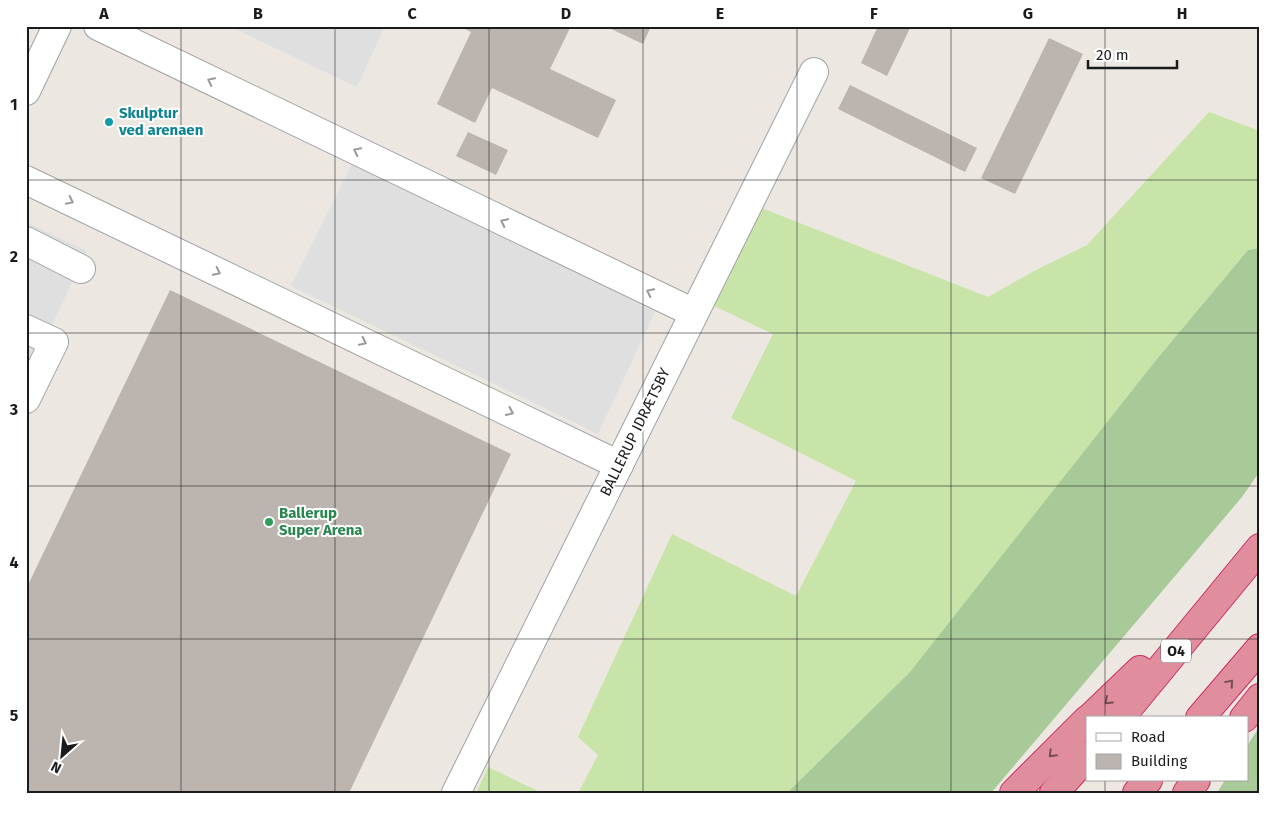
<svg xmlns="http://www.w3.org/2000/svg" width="1286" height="819" font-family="'Fira Sans',sans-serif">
	<rect width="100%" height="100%" fill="#ece8e1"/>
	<g fill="#c8e4a9">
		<polygon points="1209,112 1260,131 1260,248 1248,250 1157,359 992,574 910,672 787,793 578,793 598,755 578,737 672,534 796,596 856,481 731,418 773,334 712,305 759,207 988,297 1034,271 1087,245"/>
		<polygon points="488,767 542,793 476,793"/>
	</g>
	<g fill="#a8c998">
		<polygon points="1260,248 1260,471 1242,497 991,793 787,793 910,672 1157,359 1248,250"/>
		<polygon points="1260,726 1260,793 1217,793 1225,780 1247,780 1247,746"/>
	</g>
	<g fill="#dfdfdf">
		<polygon points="229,26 385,26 357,87"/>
		<polygon points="354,160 655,312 598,434 291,286"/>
		<polygon points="26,222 87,251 26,379"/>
	</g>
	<g fill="#bcb4ae">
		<polygon points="464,26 571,26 550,69 616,100 598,138 492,88 475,123 437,104 471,32 463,28"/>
		<polygon points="605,26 651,26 643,44"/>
		<polygon points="878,26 911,26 887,76 861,63"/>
		<polygon points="1049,38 1083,54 1015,194 981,178"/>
		<polygon points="850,85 977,148 965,172 838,109"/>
		<polygon points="468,132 508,150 496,175 456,156"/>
		<polygon points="170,290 511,454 349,793 26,793 26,589"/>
	</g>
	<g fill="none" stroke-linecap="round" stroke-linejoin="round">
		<g stroke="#a2a2a2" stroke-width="30">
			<g id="minor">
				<polyline points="98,26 694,313"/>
				<polyline points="26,91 57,26"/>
				<polyline points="26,180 619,465"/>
				<polyline points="26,241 81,269"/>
				<polyline points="26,329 54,342 26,399"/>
				<polyline points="456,793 814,72"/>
			</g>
		</g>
		<g stroke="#cb2e68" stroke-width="30">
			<g id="highway">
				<polyline points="1090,718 1140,670"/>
				<polyline points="1120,718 1260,548"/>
				<polyline points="1200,718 1260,648"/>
				<polyline points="1244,718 1260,698"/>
				<polyline points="1014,793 1087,720"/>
				<polyline points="1054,793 1087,756"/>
				<polyline points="1137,793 1148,780"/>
				<polyline points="1187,793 1196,780"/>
			</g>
		</g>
		<use href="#minor" stroke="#fff" stroke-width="28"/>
		<use href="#highway" stroke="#e08d9e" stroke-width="28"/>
	</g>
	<defs><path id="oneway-chevron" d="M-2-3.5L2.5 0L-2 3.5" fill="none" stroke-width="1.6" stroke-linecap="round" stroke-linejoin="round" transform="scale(1.25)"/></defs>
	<g stroke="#989898">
		<use href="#oneway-chevron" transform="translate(211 81) rotate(-154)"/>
		<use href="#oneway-chevron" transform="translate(357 151) rotate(-154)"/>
		<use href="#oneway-chevron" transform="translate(70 201) rotate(26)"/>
		<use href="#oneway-chevron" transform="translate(504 222) rotate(-154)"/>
		<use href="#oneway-chevron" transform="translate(217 272) rotate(26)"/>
		<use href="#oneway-chevron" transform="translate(650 292) rotate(-154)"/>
		<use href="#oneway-chevron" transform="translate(363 342) rotate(26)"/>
		<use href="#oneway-chevron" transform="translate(510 412) rotate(25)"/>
	</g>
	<g stroke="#744e56">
		<use href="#oneway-chevron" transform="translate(1230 683) rotate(-50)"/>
		<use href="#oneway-chevron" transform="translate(1108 701) rotate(137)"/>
		<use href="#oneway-chevron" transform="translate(1052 754) rotate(135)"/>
	</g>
	<path fill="none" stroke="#1b1b1b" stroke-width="1" stroke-opacity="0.55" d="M 181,26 L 181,793M 335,26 L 335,793M 489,26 L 489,793M 643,26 L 643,793M 797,26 L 797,793M 951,26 L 951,793M 1105,26 L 1105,718M 26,180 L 1260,180M 26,333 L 1260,333M 26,486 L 1260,486M 26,639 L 1260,639M 1105,780 L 1105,793"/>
	<circle fill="#0f9aa8" stroke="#fff" stroke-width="2" cx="109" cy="122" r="5"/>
	<circle fill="#2e9e5b" stroke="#fff" stroke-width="2" cx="269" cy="522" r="5"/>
	<g text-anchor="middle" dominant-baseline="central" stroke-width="4" stroke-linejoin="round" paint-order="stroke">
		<rect fill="#fff" stroke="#5f5f5f" stroke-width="1" x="1161" y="639.5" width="30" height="23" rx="4"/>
		<g font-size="14" font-weight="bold" fill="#1b1b1b">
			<text x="1176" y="651">O4</text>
		</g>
		<g font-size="15" font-weight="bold" fill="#0d838f" stroke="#fff" text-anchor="start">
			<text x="119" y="113">Skulptur<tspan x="119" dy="17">ved arenaen</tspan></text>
		</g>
		<g font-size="15" fill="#1b1b1b" stroke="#fff">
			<text transform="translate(635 432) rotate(-64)">BALLERUP IDRÆTSBY</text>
		</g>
		<g font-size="15" font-weight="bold" fill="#27864d" stroke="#fff" text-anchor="start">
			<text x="279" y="513">Ballerup<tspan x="279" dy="17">Super Arena</tspan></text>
		</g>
	</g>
	<rect width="1286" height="819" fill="none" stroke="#ffffff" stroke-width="55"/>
	<rect x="1086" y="716" width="162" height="65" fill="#ffffff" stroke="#a4a4a4"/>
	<rect x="1096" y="733" width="25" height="8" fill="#ffffff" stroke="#a4a4a4"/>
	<text x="1131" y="742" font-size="15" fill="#1b1b1b">Road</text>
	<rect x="1096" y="754" width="25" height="15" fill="#bcb4ae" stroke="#a4a4a4"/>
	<text x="1131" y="766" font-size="15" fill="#1b1b1b">Building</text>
	<g transform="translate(62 756) rotate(207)" stroke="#ffffff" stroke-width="4" paint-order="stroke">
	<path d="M0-4L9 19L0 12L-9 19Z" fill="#1b1b1b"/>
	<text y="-8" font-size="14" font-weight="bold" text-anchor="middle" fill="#1b1b1b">N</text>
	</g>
	<path d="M1088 60v8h89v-8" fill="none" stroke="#1b1b1b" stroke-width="2.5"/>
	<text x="1096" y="60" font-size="15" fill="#1b1b1b" stroke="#ffffff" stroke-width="4" paint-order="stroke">20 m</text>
	<rect x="28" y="28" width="1230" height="764" fill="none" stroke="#1b1b1b" stroke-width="2"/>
	<g font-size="16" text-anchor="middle" font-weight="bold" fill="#1b1b1b">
		<text x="104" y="19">A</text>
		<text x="258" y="19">B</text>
		<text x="412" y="19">C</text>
		<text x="566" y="19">D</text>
		<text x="720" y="19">E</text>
		<text x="874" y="19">F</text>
		<text x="1028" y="19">G</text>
		<text x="1182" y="19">H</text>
		<text x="14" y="110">1</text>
		<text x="14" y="262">2</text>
		<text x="14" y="415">3</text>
		<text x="14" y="568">4</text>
		<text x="14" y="721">5</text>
	</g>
</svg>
